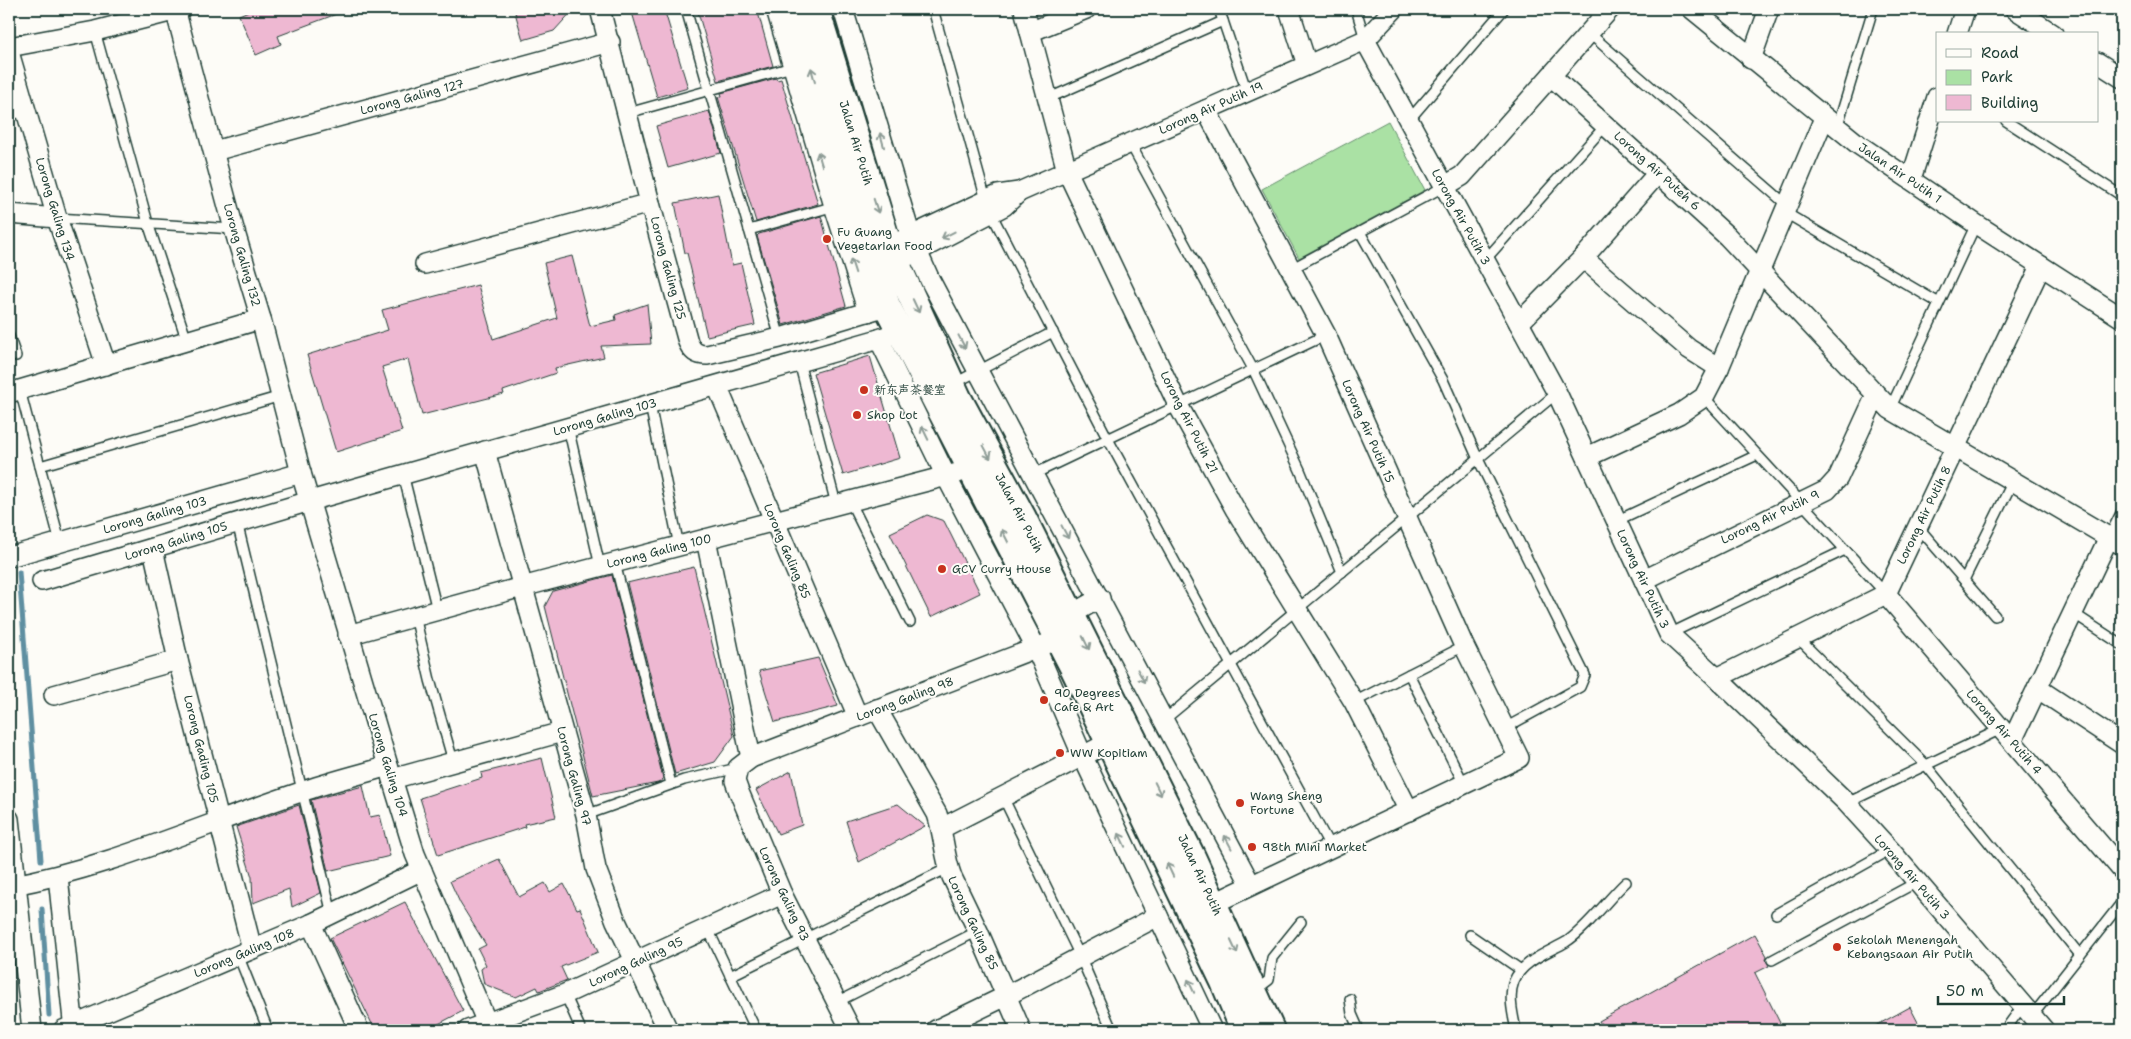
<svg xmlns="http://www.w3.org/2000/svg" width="2131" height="1039" font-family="'Shantell Sans','LXGW WenKai TC',sans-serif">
	<rect width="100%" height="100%" fill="#fdfcf7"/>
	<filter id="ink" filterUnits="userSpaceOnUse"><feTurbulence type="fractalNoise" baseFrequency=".02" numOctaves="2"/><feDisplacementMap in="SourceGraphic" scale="10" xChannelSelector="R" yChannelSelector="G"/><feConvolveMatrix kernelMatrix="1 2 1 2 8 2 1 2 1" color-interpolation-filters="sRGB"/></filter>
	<g filter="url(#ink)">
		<polygon fill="#aae1a4" stroke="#648f6c" points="1388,121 1425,190 1299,258 1262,189"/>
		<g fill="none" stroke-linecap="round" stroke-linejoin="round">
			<g stroke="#5f8fa1" stroke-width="5">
				<polyline points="19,572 41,860"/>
				<polyline points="42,909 49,1015"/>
			</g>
		</g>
		<g fill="#eeb8d2" stroke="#1f3d34">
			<polygon points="253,9 346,9 347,10 278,36 281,44 256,55 239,15"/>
			<polygon points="514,9 574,9 554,31 523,40"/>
			<polygon points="631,9 664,9 688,88 657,97"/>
			<polygon points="697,9 757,9 773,66 718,81"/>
			<polygon points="776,78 777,80 781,79 818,204 756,222 718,97 722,96 721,93"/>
			<polygon points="709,111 721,153 668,168 656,126"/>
			<polygon points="718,194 732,265 741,263 755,325 707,336 687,253 685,253 675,203"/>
			<polygon points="821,216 846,306 783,325 757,236 759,234"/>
			<polygon points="572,256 590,326 616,320 615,315 647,304 651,344 601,346 604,357 555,368 556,373 503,391 504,394 422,415 408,359 382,367 402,431 336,452 307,355 388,330 382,310 478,285 493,339 557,318 544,263"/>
			<polygon points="870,356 900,458 843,475 813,373"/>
			<polygon points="927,515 944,521 980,593 931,617 890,533"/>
			<polygon points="694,567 734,736 715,762 675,774 627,583"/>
			<polygon points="612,575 663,778 662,781 658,783 593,796 545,606 553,591"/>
			<polygon points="818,658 838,706 775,722 759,671"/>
			<polygon points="542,758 556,817 524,824 525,827 438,855 420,798 482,778 481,773"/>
			<polygon points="791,771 802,825 778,834 756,790"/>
			<polygon points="363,786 370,817 380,815 390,856 328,871 311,800"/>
			<polygon points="898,804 925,826 859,862 846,821"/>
			<polygon points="299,805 321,893 292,907 289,889 253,903 252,877 236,827"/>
			<polygon points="499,859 519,897 545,883 550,892 564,884 577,909 580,908 598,952 561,967 567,980 539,991 537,987 516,997 484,984 481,969 486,965 478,949 486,945 460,903 450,881"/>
			<polygon points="405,902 463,1011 427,1030 375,1030 330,938"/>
			<polygon points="1755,934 1767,956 1766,960 1769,966 1755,973 1781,1025 1772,1030 1604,1030 1599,1021"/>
			<polygon points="1910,1007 1922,1030 1868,1030"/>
		</g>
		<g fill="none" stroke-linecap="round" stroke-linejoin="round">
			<g stroke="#1f3d34" stroke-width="12">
				<g id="lane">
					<polyline points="686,9 780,338"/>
					<polyline points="933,9 986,200"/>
					<polyline points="1219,9 1247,92"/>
					<polyline points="1356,9 1365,39"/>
					<polyline points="95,31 148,223 187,341"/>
					<polyline points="1589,33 1787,205"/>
					<polyline points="1047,99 1223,21"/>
					<polyline points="628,113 792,67"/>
					<polyline points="9,115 26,111"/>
					<polyline points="1409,120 1504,9"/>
					<polyline points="2006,121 2122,196"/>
					<polyline points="1837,128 1873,9"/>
					<polyline points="1130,143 1253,369 1300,470 1342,572"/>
					<polyline points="1784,212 1939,303"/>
					<polyline points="991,213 1108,439 1331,848"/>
					<polyline points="57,218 234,229"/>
					<polyline points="749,230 835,206"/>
					<polyline points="1360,232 1443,380 1478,459 1585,675 1580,687 1505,728"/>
					<polyline points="1485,260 1606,125"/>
					<polyline points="1291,269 1445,186"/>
					<polyline points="9,336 16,356"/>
					<polyline points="799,362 836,504"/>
					<polyline points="953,384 1053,332"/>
					<polyline points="20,390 60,542"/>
					<polyline points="1704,397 1886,594"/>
					<polyline points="650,405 679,546"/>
					<polyline points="1890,409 1976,224"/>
					<polyline points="568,427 600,566"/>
					<polyline points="40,466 281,396"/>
					<polyline points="403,474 437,610"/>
					<polyline points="1034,474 1326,335"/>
					<polyline points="850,501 910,622"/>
					<polyline points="1616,521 1757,455"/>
					<polyline points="237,522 332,914"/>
					<polyline points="1918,527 1995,616"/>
					<polyline points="2109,537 2122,511"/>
					<polyline points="615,563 671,784"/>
					<polyline points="1964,580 2013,481"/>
					<polyline points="2073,613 2122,645"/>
					<polyline points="415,616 430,680 453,761"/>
					<polyline points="1669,634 1845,550"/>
					<polyline points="1798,638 1925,764 2080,955"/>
					<polyline points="1409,674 1464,784"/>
					<polyline points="1354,702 1464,646"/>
					<polyline points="1164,720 1557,393"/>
					<polyline points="1003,797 1080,956 1112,1030"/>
					<polyline points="1847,803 2001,729"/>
					<polyline points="586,815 684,780 738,768"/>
					<polyline points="1776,914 1890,850"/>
					<polyline points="708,929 756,1030"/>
					<polyline points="1470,935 1521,970"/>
					<polyline points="238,955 268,1030"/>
					<polyline points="1772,960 1917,882"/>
					<polyline points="730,976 948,868"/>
					<polyline points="1256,990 1269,980 1272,958 1301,922"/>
					<polyline points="565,994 581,1030"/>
					<polyline points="1350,999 1352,1014 1359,1030"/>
					<polyline points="837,1002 978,931"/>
					<polyline points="2032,1016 2122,902"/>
					<path d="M 1516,1030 C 1513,1015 1508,996 1514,981 C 1522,961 1549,952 1566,942 C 1585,930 1608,899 1626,882"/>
					<polyline points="2005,1030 2023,1005"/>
				</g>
			</g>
			<g stroke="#1f3d34" stroke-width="22">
				<g id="street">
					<polyline points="175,9 234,229 261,319 301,473 392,779 415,854 490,1030"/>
					<path d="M 600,9 L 650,203 L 688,342 C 692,351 696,355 707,355 L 780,338 L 887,306"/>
					<polyline points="776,9 834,206 868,312"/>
					<polyline points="843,9 911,237"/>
					<polyline points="1024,9 1067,171 1178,405 1235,509 1354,702 1409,811"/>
					<polyline points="1289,9 1307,65"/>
					<polyline points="1692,9 1859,145 1976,224 2122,318"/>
					<polyline points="2015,9 2053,34"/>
					<polyline points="1030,32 1086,9"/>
					<polyline points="1957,34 1965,9"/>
					<polyline points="1365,40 1557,393 1669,634 1717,678 1847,803 1890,850 2044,1030"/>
					<polyline points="9,47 95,31 181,9"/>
					<polyline points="9,52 57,218 106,365"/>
					<polyline points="1751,59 1769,9"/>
					<polyline points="2097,62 2122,78"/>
					<polyline points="1551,76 1727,236 1890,409 2122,545"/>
					<polyline points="214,151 610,42"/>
					<polyline points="1911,179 1937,97"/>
					<polyline points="1445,186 1462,176 1610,9"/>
					<polyline points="9,214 57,218"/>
					<polyline points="879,251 998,195 1019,192 1365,40 1394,9"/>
					<polyline points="917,251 930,280 978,371 1251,885"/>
					<polyline points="908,256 1004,206 1019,192"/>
					<polyline points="1583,258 1689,349 1719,368"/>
					<polyline points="425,264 650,203"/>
					<polyline points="1519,323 1583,258 1658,173"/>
					<polyline points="879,339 946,476 1036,648 1083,757 1212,1030"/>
					<polyline points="717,386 858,717"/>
					<polyline points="9,393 261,319"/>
					<polyline points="485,451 586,815 596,869 616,921 668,1030"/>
					<polyline points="1587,457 1679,414 1704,397 1719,368 1824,118"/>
					<polyline points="706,539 751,758"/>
					<polyline points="153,549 178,660 252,949"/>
					<polyline points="9,557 301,473"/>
					<polyline points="1644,580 1827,490 1838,478 1876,395"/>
					<polyline points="42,581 310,501 879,339 900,331"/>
					<polyline points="1886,594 2122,870"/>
					<polyline points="1072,614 1100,598"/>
					<polyline points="348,635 522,587 958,473"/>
					<polyline points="1717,678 1886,594 2041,266"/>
					<polyline points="2037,688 2122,744"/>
					<polyline points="54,695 178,660"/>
					<path d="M 877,709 L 937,814 C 944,835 944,857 952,877 L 978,931 L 1021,1030"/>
					<polyline points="2012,741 2109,537"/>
					<polyline points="392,779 562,732"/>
					<polyline points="9,819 32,1030"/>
					<polyline points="942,828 1110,742"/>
					<polyline points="58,876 74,1030"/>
					<path d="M 9,886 C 109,868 204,824 301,792 C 329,782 359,775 388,766"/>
					<polyline points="1202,909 1519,758 1464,646 1326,335 1206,110"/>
					<polyline points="311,924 359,1030"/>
					<polyline points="63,1030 311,924 422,870"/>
					<polyline points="468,1030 565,994 782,894"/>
					<polyline points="851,1030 782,894 739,792 735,781 738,768 751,758 1046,644"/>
					<polyline points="936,1030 1006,996 1158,916"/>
				</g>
			</g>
			<g stroke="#1f3d34" stroke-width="30">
				<g id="secondary">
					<polyline points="794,9 844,181 887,306 1073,667 1224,982 1244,1030"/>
					<polyline points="816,9 889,247 958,398 1023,518 1192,857 1271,1030"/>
				</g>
			</g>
			<use href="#lane" stroke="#fdfcf7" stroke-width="9"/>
			<use href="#street" stroke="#fdfcf7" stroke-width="19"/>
			<use href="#secondary" stroke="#fdfcf7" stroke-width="26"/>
		</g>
		<defs><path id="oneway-shaft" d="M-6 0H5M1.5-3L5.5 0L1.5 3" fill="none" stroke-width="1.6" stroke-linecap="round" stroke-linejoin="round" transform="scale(1.25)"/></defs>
		<g stroke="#8e9c96">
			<use href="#oneway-shaft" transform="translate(813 75) rotate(-105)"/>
			<use href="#oneway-shaft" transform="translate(882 140) rotate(-106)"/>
			<use href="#oneway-shaft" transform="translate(820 159) rotate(-107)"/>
			<use href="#oneway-shaft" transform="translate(876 206) rotate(72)"/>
			<use href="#oneway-shaft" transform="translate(948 235) rotate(153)"/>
			<use href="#oneway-shaft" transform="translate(853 266) rotate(-108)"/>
			<use href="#oneway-shaft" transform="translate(916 306) rotate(65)"/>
			<use href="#oneway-shaft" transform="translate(962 342) rotate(62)"/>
			<use href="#oneway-shaft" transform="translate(925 433) rotate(-116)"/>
			<use href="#oneway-shaft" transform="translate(987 452) rotate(62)"/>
			<use href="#oneway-shaft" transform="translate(1065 532) rotate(62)"/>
			<use href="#oneway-shaft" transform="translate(1005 536) rotate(-117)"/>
			<use href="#oneway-shaft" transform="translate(1086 643) rotate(64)"/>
			<use href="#oneway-shaft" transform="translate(1141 676) rotate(62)"/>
			<use href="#oneway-shaft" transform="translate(1158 789) rotate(64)"/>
			<use href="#oneway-shaft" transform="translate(1122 840) rotate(-115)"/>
			<use href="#oneway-shaft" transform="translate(1228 842) rotate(-118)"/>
			<use href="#oneway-shaft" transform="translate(1170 870) rotate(-115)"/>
			<use href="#oneway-shaft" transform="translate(1234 947) rotate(65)"/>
			<use href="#oneway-shaft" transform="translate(1191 986) rotate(-115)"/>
		</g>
	</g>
	<g fill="#c8321e" stroke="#fdfcf7" stroke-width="2">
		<circle cx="827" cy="239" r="5"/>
		<circle cx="864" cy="390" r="5"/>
		<circle cx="857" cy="415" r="5"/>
		<circle cx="942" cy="569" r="5"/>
		<circle cx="1044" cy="700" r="5"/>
		<circle cx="1060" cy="753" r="5"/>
		<circle cx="1240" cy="803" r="5"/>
		<circle cx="1252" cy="847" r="5"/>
		<circle cx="1837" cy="947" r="5"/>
	</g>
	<g text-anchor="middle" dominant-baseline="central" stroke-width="4" stroke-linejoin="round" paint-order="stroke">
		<g font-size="12" fill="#1f3d34" stroke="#fdfcf7">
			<text transform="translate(412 97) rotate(-15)">Lorong Galing 127</text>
			<text transform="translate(1211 108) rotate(-24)">Lorong Air Putih 19</text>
			<text transform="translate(856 143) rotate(73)">Jalan Air Putih</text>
			<text transform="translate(1657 171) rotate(42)">Lorong Air Puteh 6</text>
			<text transform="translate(1900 173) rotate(34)">Jalan Air Putih 1</text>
			<text transform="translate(55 209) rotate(73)">Lorong Galing 134</text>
			<text transform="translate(1461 217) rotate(61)">Lorong Air Putih 3</text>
			<text transform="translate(242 255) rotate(74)">Lorong Galing 132</text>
			<text transform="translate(668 268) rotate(75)">Lorong Galing 125</text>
			<text transform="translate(605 417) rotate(-16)">Lorong Galing 103</text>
			<text transform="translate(1189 422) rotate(63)">Lorong Air Putih 21</text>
			<text transform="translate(1368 431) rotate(66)">Lorong Air Putih 15</text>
			<text transform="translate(1019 513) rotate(62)">Jalan Air Putih</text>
			<text transform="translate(155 515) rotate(-16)">Lorong Galing 103</text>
			<text transform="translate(1924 515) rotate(-64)">Lorong Air Putih 8</text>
			<text transform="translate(1770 517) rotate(-26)">Lorong Air Putih 9</text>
			<text transform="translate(176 541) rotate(-17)">Lorong Galing 105</text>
			<text transform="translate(659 551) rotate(-14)">Lorong Galing 100</text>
			<text transform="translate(787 551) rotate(67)">Lorong Galing 85</text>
			<text transform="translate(1643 579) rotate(65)">Lorong Air Putih 3</text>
			<text transform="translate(905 699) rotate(-21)">Lorong Galing 98</text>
			<text transform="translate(2004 732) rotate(49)">Lorong Air Putih 4</text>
			<text transform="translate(201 749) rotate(76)">Lorong Gading 105</text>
			<text transform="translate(388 765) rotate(73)">Lorong Galing 104</text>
			<text transform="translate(574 776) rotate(75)">Lorong Galing 97</text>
			<text transform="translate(1200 875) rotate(65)">Jalan Air Putih</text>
			<text transform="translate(1912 877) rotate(49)">Lorong Air Putih 3</text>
			<text transform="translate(784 894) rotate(65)">Lorong Galing 93</text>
			<text transform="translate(973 923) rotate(65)">Lorong Galing 85</text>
			<text transform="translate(244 953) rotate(-23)">Lorong Galing 108</text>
			<text transform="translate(636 962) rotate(-25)">Lorong Galing 95</text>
		</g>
		<g font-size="12" fill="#1f3d34" stroke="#fdfcf7" text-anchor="start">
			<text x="837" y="232">Fu Guang<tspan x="837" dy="14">Vegetarian Food</tspan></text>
			<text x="874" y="390">新东声茶餐室</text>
			<text x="867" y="415">Shop Lot</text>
			<text x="952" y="569">GCV Curry House</text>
			<text x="1054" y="693">90 Degrees<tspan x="1054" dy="14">Cafe &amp; Art</tspan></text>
			<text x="1070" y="753">WW Kopitiam</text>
			<text x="1250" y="796">Wang Sheng<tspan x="1250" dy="14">Fortune</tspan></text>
			<text x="1262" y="847">98th Mini Market</text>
			<text x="1847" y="940">Sekolah Menengah<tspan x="1847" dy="14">Kebangsaan Air Putih</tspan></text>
		</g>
	</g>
	<rect width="2131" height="1039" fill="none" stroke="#fdfcf7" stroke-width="30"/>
	<rect x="15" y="15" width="2101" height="1009" fill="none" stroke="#1f3d34" stroke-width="2" filter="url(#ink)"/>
	<rect x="1936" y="32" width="162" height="90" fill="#fdfcf7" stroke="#a4b0a9"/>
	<rect x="1946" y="49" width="25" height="8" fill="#fdfcf7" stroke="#a4b0a9"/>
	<text x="1981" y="58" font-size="15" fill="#1f3d34">Road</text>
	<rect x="1946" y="70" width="25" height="15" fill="#aae1a4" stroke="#a4b0a9"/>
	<text x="1981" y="82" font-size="15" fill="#1f3d34">Park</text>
	<rect x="1946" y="95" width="25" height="15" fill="#eeb8d2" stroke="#a4b0a9"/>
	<text x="1981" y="108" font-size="15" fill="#1f3d34">Building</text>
	<path d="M1938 996v8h126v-8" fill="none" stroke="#1f3d34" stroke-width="2.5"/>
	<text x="1946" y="996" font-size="15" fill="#1f3d34" stroke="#fdfcf7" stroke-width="4" paint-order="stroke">50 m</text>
</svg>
